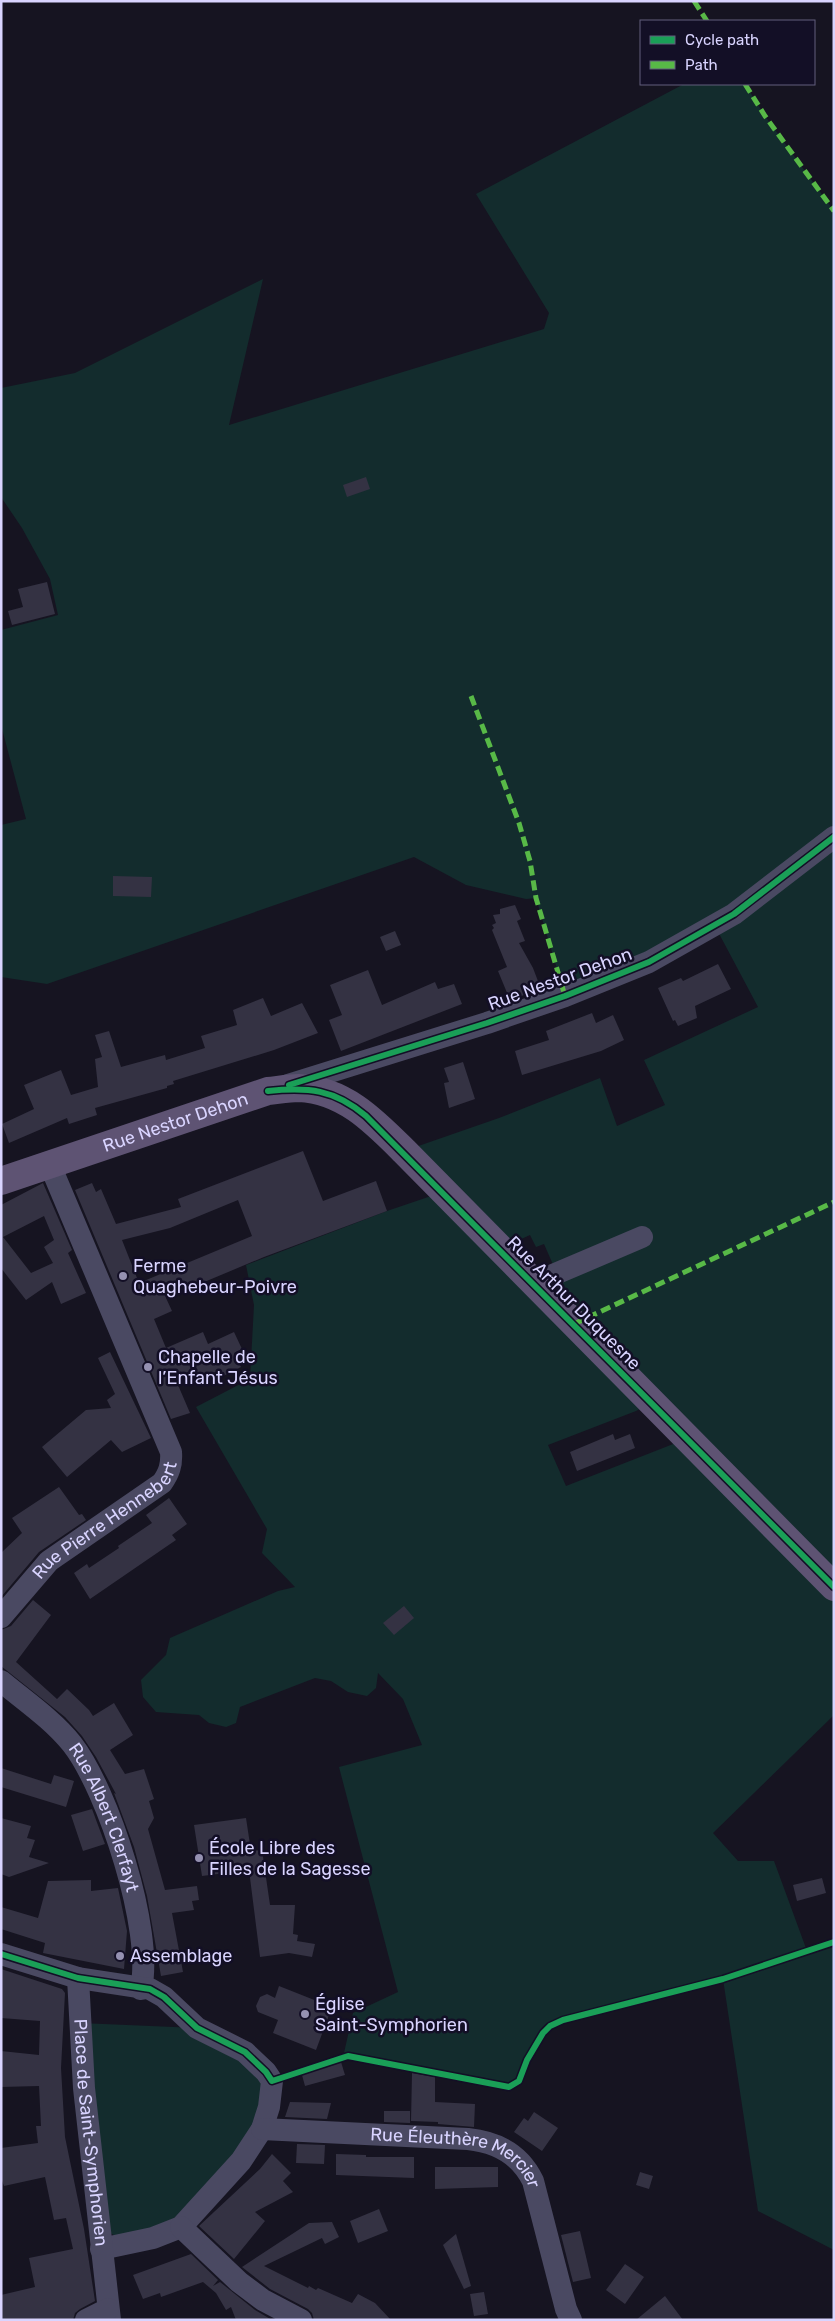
<svg xmlns="http://www.w3.org/2000/svg" width="835" height="2321" font-family="Rubik,sans-serif">
	<rect width="100%" height="100%" fill="#161421"/>
	<g fill="#132c2d" fill-rule="evenodd">
		<path d="M 684,84 L 745,84 L 765,116 L 834,211 L 834,1715 L 713,1833 L 738,1861 L 774,1861 L 807,1951 L 834,1942 L 834,2250 L 758,2211 L 723,1979 L 563,2020 L 550,2026 L 543,2033 L 527,2060 L 519,2081 L 509,2087 L 348,2056 L 344,2053 L 353,2013 L 398,1992 L 339,1767 L 422,1745 L 403,1699 L 378,1673 L 376,1688 L 367,1696 L 348,1692 L 331,1681 L 315,1678 L 240,1707 L 236,1723 L 226,1727 L 209,1723 L 199,1715 L 156,1712 L 143,1697 L 141,1680 L 166,1655 L 170,1638 L 278,1591 L 295,1587 L 262,1553 L 267,1529 L 196,1407 L 250,1379 L 254,1305 L 246,1265 L 387,1211 L 443,1192 L 404,1151 L 499,1118 L 600,1078 L 617,1126 L 665,1105 L 644,1060 L 758,1007 L 715,926 L 565,996 L 536,898 L 526,899 L 466,885 L 414,857 L 47,984 L 1,977 L 1,825 L 26,819 L 1,725 L 1,630 L 58,615 L 50,579 L 22,528 L 1,497 L 1,388 L 75,373 L 263,279 L 229,425 L 544,329 L 549,313 L 476,194 ZM 530,1235 L 536,1247 L 544,1244 L 576,1317 L 500,1249 ZM 651,1403 L 686,1439 L 566,1486 L 548,1445 L 636,1411 Z"/>
		<polygon points="80,2023 197,2028 254,2060 269,2107 181,2227 121,2240 109,2232"/>
	</g>
	<g fill="#343243" fill-rule="evenodd">
		<polygon points="366,477 370,489 347,497 343,485"/>
		<polygon points="47,582 55,614 12,625 8,611 23,607 18,589"/>
		<polygon points="113,876 152,877 151,897 113,896"/>
		<polygon points="515,905 521,919 517,921 525,941 519,943 533,968 541,989 510,1000 498,971 507,967 492,930 494,928 492,925 496,923 493,915 500,914 500,909"/>
		<polygon points="395,931 401,945 386,951 380,937"/>
		<polygon points="718,964 731,989 695,1006 697,1018 678,1026 675,1020 673,1021 658,988 681,978 683,981"/>
		<polygon points="368,970 382,1005 435,982 438,989 454,984 462,1004 341,1051 329,1020 342,1015 330,985"/>
		<polygon points="263,998 271,1016 302,1003 318,1033 274,1050 173,1081 174,1084 167,1086 167,1088 95,1108 97,1115 69,1124 67,1118 9,1143 2,1124 34,1109 24,1085 61,1070 71,1095 98,1087 95,1059 102,1057 95,1035 109,1031 121,1067 165,1055 166,1060 205,1048 201,1036 237,1025 233,1010"/>
		<polygon points="592,1013 596,1023 613,1015 624,1040 601,1051 522,1075 515,1051 549,1040 546,1031"/>
		<polygon points="463,1062 475,1099 449,1108 444,1083 449,1082 444,1068"/>
		<path d="M 303,1151 L 323,1201 L 376,1181 L 387,1211 L 264,1257 L 166,1298 L 172,1311 L 154,1319 L 166,1348 L 203,1332 L 208,1344 L 234,1332 L 242,1349 L 234,1353 L 241,1367 L 211,1382 L 207,1373 L 178,1385 L 190,1413 L 171,1419 L 75,1190 L 92,1183 L 96,1192 L 101,1189 L 116,1224 L 181,1207 L 178,1199 ZM 238,1200 L 252,1236 L 139,1283 L 122,1240 L 170,1228 Z"/>
		<path d="M 43,1183 L 72,1250 L 68,1253 L 86,1293 L 61,1304 L 52,1282 L 26,1300 L 1,1268 L 1,1205 ZM 44,1216 L 54,1240 L 44,1247 L 53,1263 L 31,1273 L 3,1237 Z"/>
		<polygon points="110,1352 151,1438 122,1452 111,1440 67,1477 42,1447 86,1410 111,1408 107,1400 115,1394 98,1358"/>
		<polygon points="613,1434 615,1440 630,1434 635,1448 577,1471 570,1452"/>
		<polygon points="59,1487 79,1515 82,1514 86,1520 39,1552 1,1597 1,1553 22,1533 12,1518"/>
		<polygon points="169,1498 187,1524 172,1535 176,1540 90,1599 74,1573 87,1564 89,1568 119,1548 118,1546 152,1523 146,1515"/>
		<polygon points="33,1600 51,1615 16,1662 57,1699 67,1689 89,1710 93,1716 114,1703 133,1735 110,1750 125,1774 144,1769 154,1799 149,1801 154,1818 148,1829 165,1890 197,1886 199,1900 192,1901 194,1910 172,1913 183,1972 161,1976 147,1896 134,1847 114,1793 116,1794 96,1757 82,1736 65,1717 1,1666 1,1630 11,1626"/>
		<polygon points="404,1606 414,1618 394,1635 383,1623"/>
		<polygon points="1,1768 51,1784 54,1775 74,1781 66,1807 1,1787"/>
		<polygon points="92,1809 105,1844 83,1851 71,1815"/>
		<polygon points="1,1818 31,1826 27,1838 35,1840 29,1857 49,1863 9,1877 1,1874"/>
		<polygon points="246,1818 251,1851 262,1850 270,1905 295,1905 293,1934 298,1935 297,1941 315,1944 312,1957 289,1953 260,1957 249,1870 202,1876 194,1825"/>
		<polygon points="822,1878 826,1893 797,1901 793,1885"/>
		<polygon points="91,1880 91,1891 118,1888 127,1931 124,1969 43,1953 45,1943 1,1929 1,1907 38,1918 48,1881"/>
		<polygon points="1,1969 62,1989 65,1993 61,2068 65,2137 84,2229 95,2301 80,2309 75,2313 73,2320 1,2320 1,2295 35,2287 29,2258 73,2249 66,2218 54,2220 45,2177 4,2186 1,2178 1,2148 38,2143 36,2126 41,2126 39,2086 1,2087 1,2051 39,2055 40,2021 1,2018"/>
		<polygon points="279,1986 332,2007 316,2050 273,2033 278,2020 258,2012 256,2006 260,1997 267,1994 275,1998"/>
		<polygon points="341,2062 345,2075 305,2086 302,2075"/>
		<polygon points="412,2073 435,2077 435,2102 475,2104 474,2127 438,2124 438,2122 411,2121"/>
		<polygon points="290,2102 331,2103 327,2119 285,2117"/>
		<polygon points="384,2111 410,2111 410,2123 384,2122"/>
		<polygon points="534,2112 558,2128 542,2151 514,2132 524,2118 528,2121"/>
		<polygon points="297,2144 325,2145 324,2164 296,2163"/>
		<polygon points="272,2154 291,2173 283,2181 293,2192 255,2212 265,2221 234,2259 199,2226 260,2169"/>
		<polygon points="336,2154 366,2155 366,2157 414,2157 414,2178 336,2175"/>
		<polygon points="435,2167 498,2167 498,2187 435,2189"/>
		<polygon points="640,2172 653,2176 649,2189 636,2185"/>
		<polygon points="379,2209 388,2231 358,2243 350,2221"/>
		<polygon points="332,2222 339,2237 325,2244 322,2238 264,2266 308,2288 309,2286 316,2290 318,2288 352,2303 358,2294 375,2303 391,2320 314,2320 312,2313 308,2309 270,2289 242,2267 309,2223"/>
		<polygon points="580,2231 591,2278 573,2282 561,2235"/>
		<polygon points="456,2234 471,2286 464,2289 443,2245"/>
		<polygon points="191,2254 218,2280 213,2286 220,2282 255,2310 272,2320 236,2320 231,2307 226,2310 216,2293 203,2282 161,2297 160,2293 143,2299 133,2275"/>
		<polygon points="625,2264 644,2277 625,2304 606,2290"/>
		<polygon points="484,2292 488,2314 474,2316 470,2294"/>
		<polygon points="665,2296 683,2320 636,2320"/>
	</g>
	<g fill="none" stroke-linecap="round" stroke-linejoin="round">
		<g stroke="#4a4962" stroke-width="22">
			<polyline points="288,1085 487,1023 565,996 649,962 734,914 834,837"/>
			<polyline points="534,1283 642,1237"/>
			<path id="s1" d="M 1,1617 L 49,1561 L 162,1483 C 169,1473 172,1465 171,1452 L 50,1165"/>
			<path id="s2" d="M 1,1681 C 25,1701 53,1720 72,1744 C 108,1790 154,1931 141,1989"/>
			<polyline points="1,1954 78,1978 150,1989 164,1997 197,2028 245,2052 266,2072 272,2081 269,2107 262,2129 241,2161 181,2227 153,2238 101,2249"/>
			<path id="s3" d="M 78,1978 L 84,2088 L 110,2320"/>
			<path id="s4" d="M 262,2129 L 468,2139 C 497,2142 520,2154 533,2181 L 566,2309 L 571,2320"/>
			<polyline points="181,2227 239,2282 263,2300 301,2320"/>
			<polyline points="86,2320 108,2309"/>
		</g>
		<path stroke="#5e5373" stroke-width="28" id="s5" d="M 1,1181 L 268,1091 C 278,1090 289,1088 299,1088 C 344,1090 374,1121 404,1151 L 834,1587"/>
		<g stroke="#58b947" stroke-width="5" stroke-dasharray="10 5" stroke-linecap="butt">
			<polyline points="694,1 707,21"/>
			<polyline points="745,84 765,116 834,211"/>
			<polyline points="471,696 519,823 530,861 536,898 565,996"/>
			<polyline points="574,1324 834,1202"/>
		</g>
		<g stroke="#130f26" stroke-width="9">
			<g id="cycleway">
				<polyline points="289,1085 487,1023 565,996 649,962 734,914 834,837"/>
				<path d="M 268,1091 C 308,1087 334,1089 366,1116 L 834,1587"/>
				<polyline points="1,1954 78,1978 150,1989 164,1997 197,2028 245,2052 266,2072 272,2081 348,2056 509,2087 519,2081 527,2060 543,2033 550,2026 563,2020 723,1979 834,1942"/>
			</g>
		</g>
		<use href="#cycleway" stroke="#1a9f57" stroke-width="6"/>
	</g>
	<g fill="#9591b1" stroke="#130f26" stroke-width="2">
		<circle cx="123" cy="1276" r="5"/>
		<circle cx="148" cy="1367" r="5"/>
		<circle cx="199" cy="1858" r="5"/>
		<circle cx="120" cy="1956" r="5"/>
		<circle cx="305" cy="2014" r="5"/>
	</g>
	<g text-anchor="middle" dominant-baseline="central" stroke-width="5" stroke-linejoin="round" paint-order="stroke">
		<g font-size="18" fill="#d9d4ff" stroke="#130f26">
			<text transform="translate(560 979) rotate(-20)">Rue Nestor Dehon</text>
			<text stroke="none"><textPath href="#s5" startOffset="184">Rue Nestor Dehon</textPath></text>
			<text transform="translate(574 1303) rotate(45)">Rue Arthur Duquesne</text>
			<text stroke="none"><textPath href="#s1" startOffset="144">Rue Pierre Hennebert</textPath></text>
			<text stroke="none"><textPath href="#s2" startOffset="176">Rue Albert Clerfayt</textPath></text>
			<text stroke="none"><textPath href="#s3" startOffset="155">Place de Saint-Symphorien</textPath></text>
			<text stroke="none"><textPath href="#s4" startOffset="201">Rue Éleuthère Mercier</textPath></text>
		</g>
		<g font-size="18" fill="#d9d4ff" stroke="#130f26" text-anchor="start">
			<text x="133" y="1266">Ferme<tspan x="133" dy="21">Quaghebeur-Poivre</tspan></text>
			<text x="158" y="1357">Chapelle de<tspan x="158" dy="21">l’Enfant Jésus</tspan></text>
			<text x="209" y="1848">École Libre des<tspan x="209" dy="21">Filles de la Sagesse</tspan></text>
			<text x="130" y="1956">Assemblage</text>
			<text x="315" y="2004">Église<tspan x="315" dy="21">Saint-Symphorien</tspan></text>
		</g>
	</g>
	<rect width="835" height="2321" fill="none" stroke="#d9d4ff" stroke-width="5"/>
	<rect x="640" y="20" width="175" height="65" fill="#130f26" stroke="#625e7d"/>
	<rect x="650" y="36" width="25" height="8" fill="#1a9f57" stroke="#625e7d"/>
	<text x="685" y="45" font-size="15" fill="#d9d4ff">Cycle path</text>
	<rect x="650" y="61" width="25" height="8" fill="#58b947" stroke="#625e7d"/>
	<text x="685" y="70" font-size="15" fill="#d9d4ff">Path</text>
</svg>
